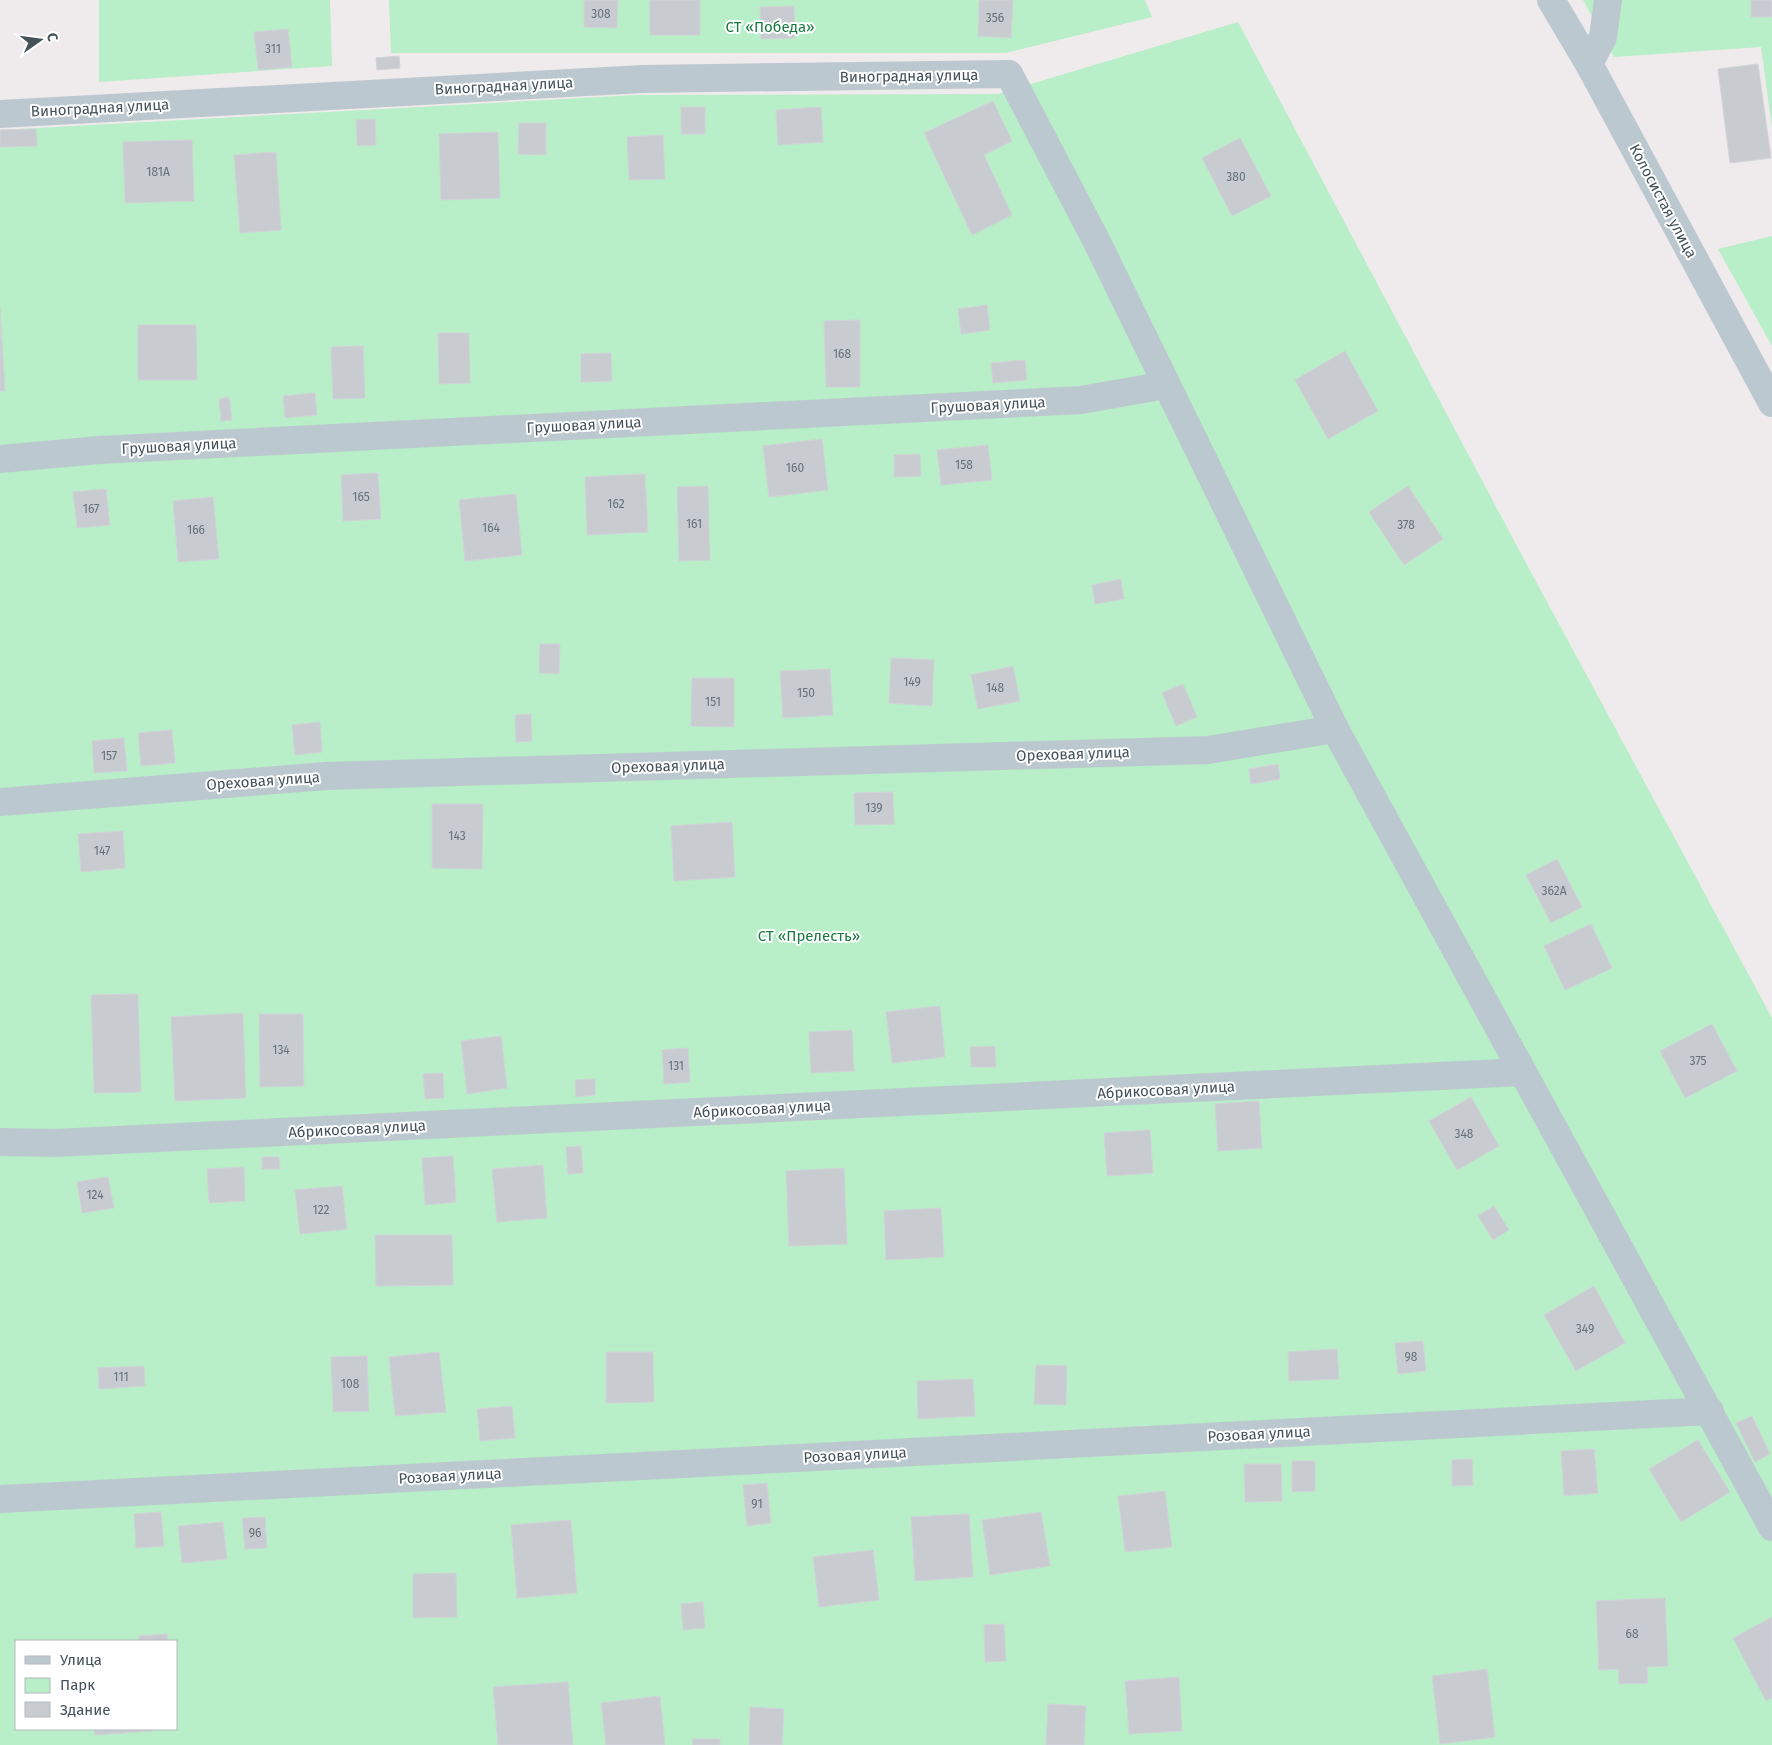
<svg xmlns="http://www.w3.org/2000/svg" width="1772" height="1745" font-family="'Fira Sans',sans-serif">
	<rect width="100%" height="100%" fill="#efebec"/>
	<g fill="#b8eec8" fill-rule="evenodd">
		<polygon points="99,0 330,0 332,66 99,82"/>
		<polygon points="389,0 1145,0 1152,17 1006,53 391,53"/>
		<polygon points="1583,0 1772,0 1772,128 1761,47 1614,57"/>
		<path d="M 1238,22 L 1526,563 L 1772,1018 L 1772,1745 L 0,1745 L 0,130 L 637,95 L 998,94 ZM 16,1641 L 176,1641 L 176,1729 L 16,1729 Z"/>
		<polygon points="1772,236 1772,346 1718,249"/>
	</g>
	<g fill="#c8ccd1" stroke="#d0d3d8">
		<polygon points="584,0 618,0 617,28 584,27"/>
		<rect x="650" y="0" width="50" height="35"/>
		<polygon points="979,0 1013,0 1011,38 978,36"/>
		<rect x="1751" y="0" width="21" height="17"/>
		<polygon points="794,6 795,38 761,39 760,7"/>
		<polygon points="288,29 292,67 258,70 254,32"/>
		<polygon points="399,56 400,68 377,70 376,58"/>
		<polygon points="1758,64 1771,158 1730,163 1718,69"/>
		<polygon points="993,101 1012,141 984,155 1012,215 972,235 924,133"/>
		<rect x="681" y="107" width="24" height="27"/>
		<polygon points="821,107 823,142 778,145 776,110"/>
		<polygon points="375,119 376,145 357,146 356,120"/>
		<polygon points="519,123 546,123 546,155 518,154"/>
		<polygon points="36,129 37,146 0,147 0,130"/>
		<polygon points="498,132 500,198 441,200 439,134"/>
		<polygon points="663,135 665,179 629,180 627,137"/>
		<polygon points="1240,138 1271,196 1232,216 1202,158"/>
		<polygon points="192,140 194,201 125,203 123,142"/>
		<polygon points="276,152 281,230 240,233 234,155"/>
		<polygon points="987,305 990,330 961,334 958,309"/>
		<polygon points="0,308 5,391 0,391"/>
		<polygon points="860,320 860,387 826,387 824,321"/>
		<polygon points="138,325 196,325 197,380 138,380"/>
		<polygon points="438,333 469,333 470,383 439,384"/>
		<polygon points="363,346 365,398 333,399 331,347"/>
		<polygon points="1345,351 1378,411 1328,439 1295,380"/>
		<polygon points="611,353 612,381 581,382 581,354"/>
		<polygon points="1025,360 1027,380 993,383 991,363"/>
		<polygon points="315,393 317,415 285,418 283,396"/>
		<polygon points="229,397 232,420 221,421 219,399"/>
		<polygon points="822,439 828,490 769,497 763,446"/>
		<polygon points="988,445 992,480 941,485 937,450"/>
		<polygon points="920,454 921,476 894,477 894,455"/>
		<polygon points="378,473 381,519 343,521 341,475"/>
		<polygon points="645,474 648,532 587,535 585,477"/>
		<polygon points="708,486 710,560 679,561 677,487"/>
		<polygon points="1408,486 1443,539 1404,565 1369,512"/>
		<polygon points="106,489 110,525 77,528 73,492"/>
		<polygon points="516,494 522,555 465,561 459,500"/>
		<polygon points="213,497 219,559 178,562 173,501"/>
		<polygon points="1121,579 1124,599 1095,604 1092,585"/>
		<polygon points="540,644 560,644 559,674 539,673"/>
		<polygon points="891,658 934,660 932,706 889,703"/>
		<polygon points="1013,666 1020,701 978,709 971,675"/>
		<polygon points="830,669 833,715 783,718 780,671"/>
		<polygon points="692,678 734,678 734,727 691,726"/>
		<polygon points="1183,684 1197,717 1176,726 1162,693"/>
		<polygon points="531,714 532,741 516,742 515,715"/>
		<polygon points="320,722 322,752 295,755 292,725"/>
		<polygon points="172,730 175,763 141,766 138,733"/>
		<polygon points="124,738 127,771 94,773 92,741"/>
		<polygon points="1278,764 1280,779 1251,784 1249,769"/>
		<polygon points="893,792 894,824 855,825 854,793"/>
		<polygon points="432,804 483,804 482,869 432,868"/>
		<polygon points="732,822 735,877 674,881 671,826"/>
		<polygon points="123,831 125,868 81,872 78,834"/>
		<polygon points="1557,859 1582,907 1551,923 1526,875"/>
		<polygon points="1591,924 1612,968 1565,990 1544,946"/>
		<polygon points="138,994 141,1092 94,1093 91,995"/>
		<polygon points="940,1006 945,1057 892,1063 886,1012"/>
		<polygon points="243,1013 246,1098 175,1101 171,1017"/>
		<polygon points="259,1014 303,1014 304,1086 260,1087"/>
		<polygon points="1712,1024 1737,1071 1685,1098 1660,1051"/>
		<polygon points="852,1030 854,1071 811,1073 809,1032"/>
		<polygon points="501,1036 507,1088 467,1094 461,1041"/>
		<polygon points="995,1046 996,1067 971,1067 970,1047"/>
		<polygon points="688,1048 690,1082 664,1084 662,1050"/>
		<polygon points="443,1073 444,1098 425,1099 423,1074"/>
		<polygon points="595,1079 595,1095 576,1097 575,1080"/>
		<polygon points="1471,1097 1499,1146 1457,1170 1429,1121"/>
		<polygon points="1259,1101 1262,1148 1218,1151 1215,1104"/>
		<polygon points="1150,1130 1153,1173 1107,1176 1104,1133"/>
		<polygon points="581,1146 583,1173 568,1174 566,1147"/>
		<polygon points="453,1156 456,1202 425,1205 422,1158"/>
		<polygon points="262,1157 279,1157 280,1169 262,1169"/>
		<polygon points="543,1165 547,1218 497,1222 492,1169"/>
		<polygon points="244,1167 245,1201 209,1203 207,1169"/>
		<polygon points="844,1168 847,1244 789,1246 786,1171"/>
		<polygon points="108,1177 114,1208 82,1213 77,1182"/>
		<polygon points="342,1186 347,1229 300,1234 295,1190"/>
		<polygon points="1494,1206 1509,1230 1493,1240 1478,1216"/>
		<polygon points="941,1208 944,1257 886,1260 884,1211"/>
		<polygon points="375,1235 452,1235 453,1285 376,1286"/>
		<polygon points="1594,1286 1625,1343 1576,1371 1544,1315"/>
		<polygon points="1423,1341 1426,1371 1398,1374 1395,1343"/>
		<polygon points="1337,1349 1339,1379 1289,1381 1288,1352"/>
		<polygon points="439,1352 446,1412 395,1416 389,1357"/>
		<polygon points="606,1352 653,1352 654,1402 606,1403"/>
		<polygon points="367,1356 369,1411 333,1412 331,1357"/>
		<polygon points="1036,1365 1067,1366 1066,1405 1034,1404"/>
		<polygon points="144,1366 145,1386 99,1389 98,1368"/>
		<polygon points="973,1379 975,1416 918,1419 917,1381"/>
		<polygon points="512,1406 515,1438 480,1441 477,1409"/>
		<polygon points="1752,1416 1770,1454 1755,1462 1736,1423"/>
		<polygon points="1698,1440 1730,1492 1681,1522 1649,1469"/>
		<polygon points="1594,1449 1598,1493 1564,1496 1561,1451"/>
		<polygon points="1472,1459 1473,1485 1452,1486 1452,1460"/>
		<polygon points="1292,1461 1315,1461 1315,1491 1292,1492"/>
		<polygon points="1244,1464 1281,1464 1282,1501 1245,1502"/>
		<polygon points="767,1483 771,1523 747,1526 743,1485"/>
		<polygon points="1165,1491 1172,1547 1125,1552 1118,1496"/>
		<polygon points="161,1512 164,1546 136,1548 134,1514"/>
		<polygon points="1041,1512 1050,1566 990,1575 982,1520"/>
		<polygon points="969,1514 973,1577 915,1581 911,1517"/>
		<polygon points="265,1517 267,1548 245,1549 242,1518"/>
		<polygon points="571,1520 577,1593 517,1598 511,1525"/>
		<polygon points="223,1522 227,1559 182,1563 178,1526"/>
		<polygon points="873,1550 879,1600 819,1607 813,1557"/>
		<polygon points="456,1573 457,1617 413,1618 413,1574"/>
		<polygon points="1665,1598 1668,1666 1647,1667 1648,1683 1619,1684 1618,1669 1599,1670 1596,1601"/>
		<polygon points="703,1602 705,1628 683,1630 681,1604"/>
		<polygon points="1772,1617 1772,1698 1766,1701 1733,1638"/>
		<polygon points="1004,1624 1006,1661 985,1662 984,1625"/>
		<polygon points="167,1634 168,1641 139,1641 139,1636"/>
		<polygon points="1487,1669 1495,1737 1440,1744 1432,1676"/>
		<polygon points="1179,1677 1182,1731 1129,1734 1125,1681"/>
		<polygon points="568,1682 573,1745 498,1745 493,1687"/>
		<polygon points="660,1696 665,1745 606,1745 601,1703"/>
		<polygon points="1048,1704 1086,1706 1084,1745 1046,1745"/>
		<polygon points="750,1707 784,1709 782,1745 749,1745"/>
		<polygon points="94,1729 151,1729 152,1731 95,1735"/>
		<polygon points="692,1739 720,1739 720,1745 693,1745"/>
	</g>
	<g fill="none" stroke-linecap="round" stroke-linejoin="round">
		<g stroke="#bcc8cf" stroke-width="28">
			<polyline points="1551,0 1589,64 1772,403"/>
			<polyline points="1589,64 1603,37 1608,0"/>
			<polyline points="0,114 643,79 1009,74 1097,242 1335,729 1772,1527"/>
			<polyline points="0,459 99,450 1081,400 1166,385"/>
			<polyline points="0,802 326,776 1208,750 1335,729"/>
			<polyline points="0,1142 55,1143 1523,1072"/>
			<polyline points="0,1499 1710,1411"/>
		</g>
	</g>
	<g text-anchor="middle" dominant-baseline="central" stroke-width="4" stroke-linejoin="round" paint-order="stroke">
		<g font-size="12" fill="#657077">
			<text x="601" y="14">308</text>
			<text x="995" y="18">356</text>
			<text x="273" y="49">311</text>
			<text x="158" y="172">181А</text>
			<text x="1236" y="177">380</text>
			<text x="842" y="354">168</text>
			<text x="964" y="465">158</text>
			<text x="795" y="468">160</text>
			<text x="361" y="497">165</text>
			<text x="616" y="504">162</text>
			<text x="91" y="509">167</text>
			<text x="694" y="524">161</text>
			<text x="1406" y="525">378</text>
			<text x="491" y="528">164</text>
			<text x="196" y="530">166</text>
			<text x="912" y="682">149</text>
			<text x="995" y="688">148</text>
			<text x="806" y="693">150</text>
			<text x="713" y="702">151</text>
			<text x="109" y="756">157</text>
			<text x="874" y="808">139</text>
			<text x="457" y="836">143</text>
			<text x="102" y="851">147</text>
			<text x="1554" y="891">362А</text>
			<text x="281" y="1050">134</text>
			<text x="1698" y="1061">375</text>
			<text x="676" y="1066">131</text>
			<text x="1464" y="1134">348</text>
			<text x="95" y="1195">124</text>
			<text x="321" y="1210">122</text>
			<text x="1585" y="1329">349</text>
			<text x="1411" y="1357">98</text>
			<text x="121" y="1377">111</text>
			<text x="350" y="1384">108</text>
			<text x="757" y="1504">91</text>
			<text x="255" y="1533">96</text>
			<text x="1632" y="1634">68</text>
		</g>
		<g font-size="15" fill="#16793e" stroke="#fff">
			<text x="770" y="27">СТ «Победа»</text>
			<text x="809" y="936">СТ «Прелесть»</text>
		</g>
		<g font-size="15" fill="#445159" stroke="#fff">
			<text transform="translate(909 76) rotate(-1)">Виноградная улица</text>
			<text transform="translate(504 86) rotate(-3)">Виноградная улица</text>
			<text transform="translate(100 108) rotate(-3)">Виноградная улица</text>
			<text transform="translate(1663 201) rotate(62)">Колосистая улица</text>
			<text transform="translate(988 405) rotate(-3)">Грушовая улица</text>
			<text transform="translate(584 425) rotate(-3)">Грушовая улица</text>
			<text transform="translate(179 446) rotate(-3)">Грушовая улица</text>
			<text transform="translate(1073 754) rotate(-2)">Ореховая улица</text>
			<text transform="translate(668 766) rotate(-2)">Ореховая улица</text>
			<text transform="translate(263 781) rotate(-4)">Ореховая улица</text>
			<text transform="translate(1166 1090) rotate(-3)">Абрикосовая улица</text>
			<text transform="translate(762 1109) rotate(-3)">Абрикосовая улица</text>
			<text transform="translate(357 1129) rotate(-3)">Абрикосовая улица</text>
			<text transform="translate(1259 1434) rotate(-3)">Розовая улица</text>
			<text transform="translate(855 1455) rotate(-3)">Розовая улица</text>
			<text transform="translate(450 1476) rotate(-3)">Розовая улица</text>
		</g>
	</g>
	<rect x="15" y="1640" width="162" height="90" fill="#ffffff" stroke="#b4b9bd"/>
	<rect x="25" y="1656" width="25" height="8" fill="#bcc8cf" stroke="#b4b9bd"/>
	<text x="60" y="1665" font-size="15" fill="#445159">Улица</text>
	<rect x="25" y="1678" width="25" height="15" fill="#b8eec8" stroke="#b4b9bd"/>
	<text x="60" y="1690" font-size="15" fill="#445159">Парк</text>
	<rect x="25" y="1702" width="25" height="15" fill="#c8ccd1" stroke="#b4b9bd"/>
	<text x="60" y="1715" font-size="15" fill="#445159">Здание</text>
	<g transform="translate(40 40) rotate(76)" stroke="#ffffff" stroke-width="4" paint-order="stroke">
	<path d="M0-4L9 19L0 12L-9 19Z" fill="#445159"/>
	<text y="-8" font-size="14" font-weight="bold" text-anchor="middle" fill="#445159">С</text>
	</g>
</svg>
